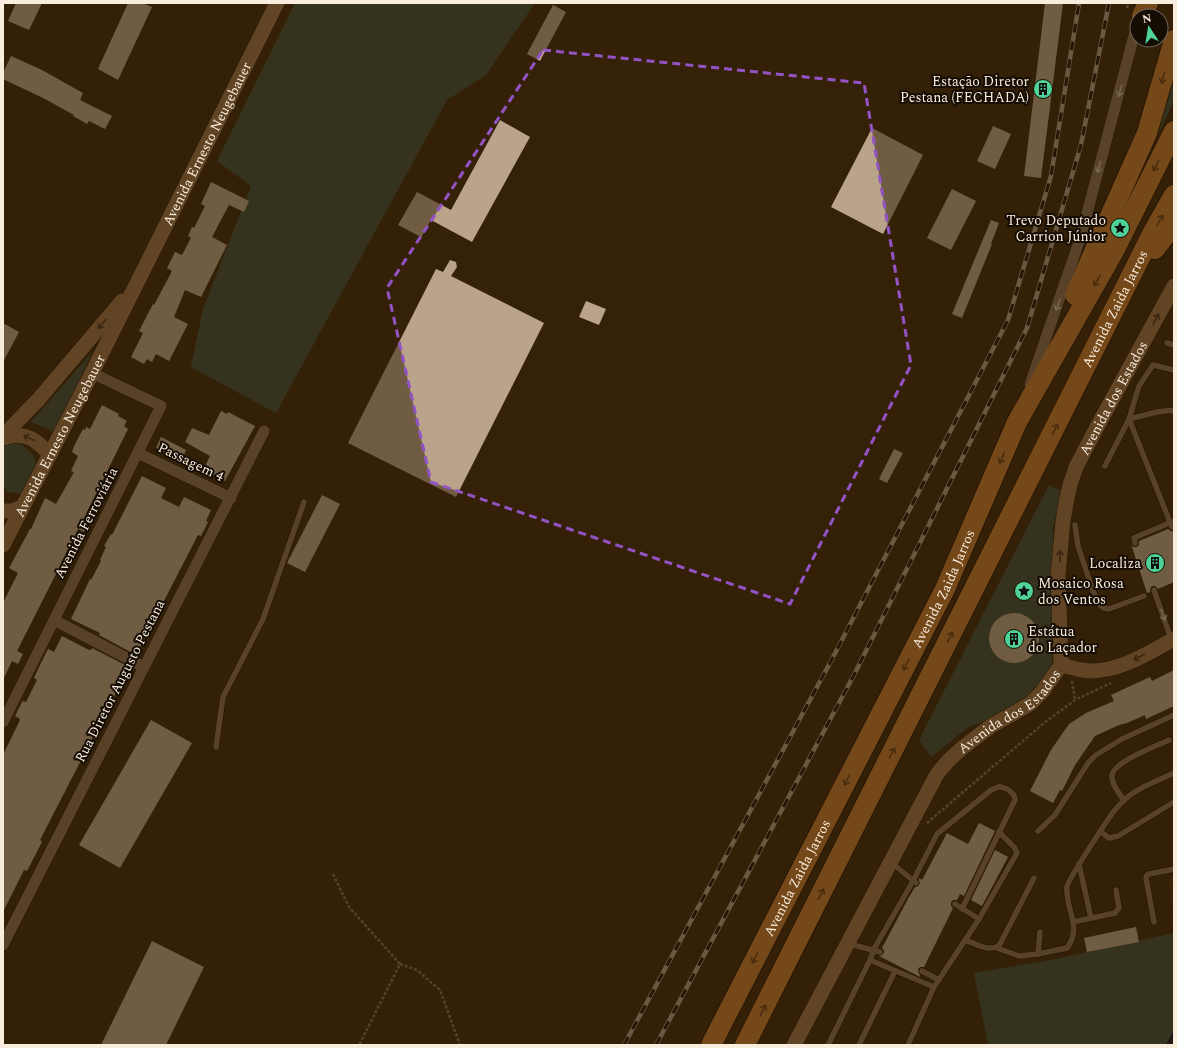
<svg xmlns="http://www.w3.org/2000/svg" width="1177" height="1048" font-family="Spectral,serif">
	<rect width="100%" height="100%" fill="#342108"/>
	<polygon fill="#402909" points="1174,875 1174,923 1168,876"/>
	<g fill="#36493b">
		<polygon points="295,3 535,3 486,75 447,100 276,413 191,367 203,309 251,186 217,161"/>
		<polygon points="1174,67 1174,101 1145,162"/>
		<polygon points="93,351 55,432 31,422"/>
		<polygon points="19,442 34,456 37,469 23,494 7,492 3,486 3,446"/>
		<polygon points="1049,485 1063,492 1053,527 1052,671 1018,707 967,728 931,757 919,740"/>
		<polygon points="1174,933 1174,1028 1165,1045 988,1045 974,973 1056,959"/>
	</g>
	<polygon fill="#010f20" stroke="#4b5259" points="1174,1028 1174,1045 1165,1045"/>
	<g fill="#b9a48b">
		<polygon points="16,3 42,3 29,30 8,21"/>
		<polygon points="128,3 142,3 152,7 118,80 98,69"/>
		<polygon points="1045,3 1063,3 1041,178 1024,176"/>
		<polygon points="553,5 566,12 540,61 527,54"/>
		<polygon points="11,56 42,70 83,93 80,100 112,116 105,129 89,121 87,124 73,116 74,115 45,99 3,79 3,73"/>
		<polygon points="500,120 530,137 472,242 431,220 421,237 398,225 417,192 451,210"/>
		<polygon points="993,126 1011,134 995,169 977,161"/>
		<polygon points="872,128 923,155 883,234 831,207"/>
		<polygon points="211,182 249,201 244,212 229,205 212,237 227,245 201,297 185,290 174,317 188,324 169,361 156,354 152,362 147,359 144,364 131,357 143,333 139,331 153,304 154,305 172,271 167,268 175,252 182,255 191,238 188,236 192,227 194,228 205,206 201,204"/>
		<polygon points="952,189 976,201 951,250 927,238"/>
		<polygon points="991,220 999,223 991,244 992,244 962,318 952,314"/>
		<polygon points="450,260 456,262 457,267 451,276 544,323 456,497 348,443 436,269 443,272"/>
		<polygon points="586,301 606,309 599,325 579,317"/>
		<polygon points="3,323 19,332 3,362"/>
		<polygon points="102,405 119,414 118,416 127,421 124,426 128,429 83,520 89,523 84,532 78,529 61,563 62,563 57,574 56,574 17,651 23,654 18,664 12,661 3,680 3,603 18,573 9,568 30,529 31,529 45,498 56,504 74,472 71,471 78,456 72,452 75,444 83,429 85,430 86,427 90,429"/>
		<polygon points="221,411 227,414 228,412 255,426 225,481 203,470 210,456 185,442 192,428 209,435"/>
		<polygon points="161,437 186,450 182,460 156,448"/>
		<polygon points="894,449 903,453 887,483 879,479"/>
		<polygon points="142,476 166,488 161,498 179,507 184,497 211,510 206,521 208,522 201,536 198,535 136,655 99,635 100,633 71,619 90,579 91,580 101,561 100,560 106,547 104,546 111,534 112,535"/>
		<polygon points="322,495 340,504 305,572 287,563"/>
		<polygon points="1168,529 1171,531 1174,531 1174,582 1158,589 1155,586 1152,586 1150,589 1150,592 1147,593 1131,544 1133,547 1136,547 1139,545 1139,541"/>
		<circle cx="1014" cy="638" r="25"/>
		<polygon points="62,636 89,650 91,650 92,648 129,667 40,840 42,842 27,871 24,870 3,912 3,755 19,722 20,719 15,716 22,702 23,701 26,702 37,680 34,678 40,665 48,649 54,652"/>
		<polygon points="1174,670 1174,706 1146,719 1145,715 1127,723 1119,725 1095,736 1075,765 1062,791 1060,790 1053,803 1030,791 1051,750 1069,724 1086,713 1114,701 1111,695 1150,677 1152,681"/>
		<polygon points="151,720 192,743 120,868 79,845"/>
		<polygon points="979,823 995,831 964,896 960,894 957,900 953,900 951,902 951,906 953,908 924,967 920,967 918,969 920,977 879,956 884,953 884,950 882,948 909,897 915,887 919,885 919,878 922,880 947,833 968,844"/>
		<polygon points="995,850 1008,857 982,906 971,900"/>
		<polygon points="1136,927 1139,942 1087,952 1084,938"/>
		<polygon points="152,941 204,967 166,1045 101,1045"/>
	</g>
	<g fill="none" stroke-linecap="round" stroke-linejoin="round">
		<g stroke="#1b0a00" stroke-width="7">
			<g id="lane">
				<polyline points="1167,343 1174,345"/>
				<polyline points="1129,419 1172,527"/>
				<polyline points="1129,419 1157,412 1174,410 1174,412"/>
				<polyline points="1105,466 1129,419 1139,386 1153,365 1174,370"/>
				<polyline points="1075,525 1078,546 1093,591 1099,604 1103,608 1109,609 1144,596"/>
				<polyline points="1135,543 1134,538 1174,521"/>
				<polyline points="1154,590 1171,639"/>
				<polyline points="216,747 223,697 263,619 304,502"/>
				<path d="M 1124,801 C 1120,794 1111,784 1112,776 C 1112,762 1157,746 1169,740"/>
				<polyline points="1038,831 1055,815 1088,763 1096,755 1122,739 1174,715"/>
				<polyline points="1101,832 1109,838 1118,836 1174,802"/>
				<polyline points="892,863 916,883"/>
				<polyline points="1079,864 1091,918"/>
				<polyline points="955,904 979,919"/>
				<polyline points="1073,922 1115,913 1119,908 1116,890"/>
				<polyline points="1154,922 1146,878 1147,875 1149,874 1174,869"/>
				<path d="M 965,940 C 975,943 991,954 1000,944 L 1034,878"/>
				<polyline points="849,944 880,952"/>
				<path d="M 997,948 L 1019,956 L 1038,954 L 1067,948 C 1083,927 1065,910 1067,887 C 1067,881 1109,817 1115,810 C 1120,804 1127,797 1133,793 C 1145,785 1161,779 1174,773"/>
				<polyline points="1038,954 1040,932"/>
				<polyline points="870,960 934,987"/>
				<polyline points="922,971 939,980"/>
				<path d="M 828,1045 L 870,960 L 874,949 L 913,881 L 937,834 L 991,790 C 994,789 998,786 1001,787 C 1007,788 1016,794 1015,800 L 962,909"/>
				<polyline points="859,1045 895,971"/>
				<polyline points="908,1045 934,987 979,919 1017,853 1014,847 999,832"/>
			</g>
		</g>
		<g stroke="#1b0a00" stroke-width="12">
			<g id="street">
				<polyline points="1030,384 1081,236 1137,24"/>
				<polyline points="138,453 231,498"/>
				<polyline points="54,620 144,667"/>
				<polyline points="3,722 161,406 92,373"/>
				<polyline points="3,945 264,431"/>
			</g>
		</g>
		<g stroke="#1b0a00" stroke-width="16">
			<g id="secondary">
				<polyline points="3,436 38,400 122,301"/>
				<path d="M 3,438 C 25,431 36,439 50,455"/>
				<polyline points="3,511 12,511 22,507"/>
				<path id="s1" d="M 3,545 L 92,373 L 277,3"/>
				<path d="M 1061,665 C 1070,667 1081,671 1091,671 C 1121,671 1148,653 1174,639"/>
				<path id="s2" d="M 794,1045 L 937,774 L 948,761 L 961,749 L 991,726 L 1030,704 L 1042,692 L 1061,665 L 1058,575 L 1063,522 L 1066,503 L 1070,485 L 1076,467 L 1097,427 L 1174,286"/>
			</g>
		</g>
		<g stroke="#1b0a00" stroke-width="22">
			<g id="highway">
				<polyline points="1142,16 1148,3"/>
				<polyline points="1155,249 1174,224"/>
				<polyline points="1075,295 1147,133 1174,40"/>
				<path id="s3" d="M 711,1045 L 945,589 L 1017,422 L 1114,251 L 1174,131"/>
				<path id="s4" d="M 745,1045 L 1153,232 L 1174,195"/>
			</g>
		</g>
		<g stroke="#7b6a55" stroke-width="2.5" stroke-dasharray="3 2" stroke-linecap="butt">
			<polyline points="1127,8 1128,3"/>
			<polyline points="1072,681 1075,700"/>
			<polyline points="927,823 1044,723 1075,700 1111,683"/>
			<polyline points="333,874 349,907 400,964 359,1045"/>
			<polyline points="400,964 417,970 440,990 460,1045"/>
		</g>
		<use href="#lane" stroke="#826c52" stroke-width="5.5"/>
		<use href="#street" stroke="#826c52" stroke-width="11"/>
		<use href="#secondary" stroke="#957048" stroke-width="15"/>
		<use href="#highway" stroke="#c07830" stroke-width="20"/>
		<g stroke="#ac9d8a" stroke-width="4.5">
			<g id="rail">
				<polyline points="624,1045 831,661 1008,320 1051,176 1079,3"/>
				<polyline points="656,1045 855,673 1027,328 1081,145 1109,3"/>
			</g>
		</g>
		<use href="#rail" stroke="#150d04" stroke-width="3" stroke-dasharray="9" stroke-linecap="butt"/>
	</g>
	<defs><path id="oneway-shaft" d="M-6 0H5M1.5-3L5.5 0L1.5 3" fill="none" stroke-width="1.6" stroke-linecap="round" stroke-linejoin="round"/></defs>
	<g stroke="#623d18">
		<use href="#oneway-shaft" transform="translate(1163 78) rotate(106)"/>
		<use href="#oneway-shaft" transform="translate(1156 166) rotate(117)"/>
		<use href="#oneway-shaft" transform="translate(1160 220) rotate(-60)"/>
		<use href="#oneway-shaft" transform="translate(1097 281) rotate(119)"/>
		<use href="#oneway-shaft" transform="translate(1055 429) rotate(-63)"/>
		<use href="#oneway-shaft" transform="translate(1002 458) rotate(113)"/>
		<use href="#oneway-shaft" transform="translate(950 637) rotate(-63)"/>
		<use href="#oneway-shaft" transform="translate(906 665) rotate(117)"/>
		<use href="#oneway-shaft" transform="translate(892 753) rotate(-63)"/>
		<use href="#oneway-shaft" transform="translate(847 780) rotate(117)"/>
		<use href="#oneway-shaft" transform="translate(821 894) rotate(-63)"/>
		<use href="#oneway-shaft" transform="translate(755 958) rotate(117)"/>
		<use href="#oneway-shaft" transform="translate(763 1010) rotate(-63)"/>
	</g>
	<g stroke="#c9b9a6">
		<use href="#oneway-shaft" transform="translate(1120 91) rotate(105)"/>
		<use href="#oneway-shaft" transform="translate(1099 167) rotate(105)"/>
		<use href="#oneway-shaft" transform="translate(1058 305) rotate(109)"/>
		<use href="#oneway-shaft" transform="translate(1163 615) rotate(70)"/>
	</g>
	<g stroke="#42301c">
		<use href="#oneway-shaft" transform="translate(1156 319) rotate(-61)"/>
		<use href="#oneway-shaft" transform="translate(102 324) rotate(130)"/>
		<use href="#oneway-shaft" transform="translate(29 438) rotate(-155)"/>
		<use href="#oneway-shaft" transform="translate(1060 556) rotate(-86)"/>
		<use href="#oneway-shaft" transform="translate(1139 657) rotate(153)"/>
	</g>
	<path d="M0 0H1177V1048H0ZM 543,50 L 864,83 L 911,365 L 790,604 L 431,482 L 387,288 Z" fill="#342108" fill-opacity=".55" fill-rule="evenodd"/>
	<path fill="none" stroke="#9453c5" stroke-width="3" stroke-dasharray="8 5" stroke-linejoin="round" d="M 543,50 L 864,83 L 911,365 L 790,604 L 431,482 L 387,288 Z"/>
	<defs>
		<g id="building-disc" transform="scale(1)"><circle r="9.5" fill="#4fd399" stroke="#150d04"/><path d="M-4-6H4V6H1V3H-1V6H-4ZM-2.5-4.3h1.7v1.8h-1.7ZM.8-4.3h1.7v1.8H.8ZM-2.5-1h1.7V.8h-1.7ZM.8-1h1.7V.8H.8Z" fill="#111"/></g>
		<g id="sight-disc" transform="scale(1)"><circle r="9.5" fill="#4fd399" stroke="#150d04"/><path d="M0-6L1.8-2.2L6-1.7L2.9 1.2L3.7 5.4L0 3.3L-3.7 5.4L-2.9 1.2L-6-1.7L-1.8-2.2Z" fill="#111"/></g>
	</defs>
	<g fill-rule="evenodd">
		<use href="#building-disc" x="1043" y="89"/>
		<use href="#sight-disc" x="1120" y="228"/>
		<use href="#building-disc" x="1155" y="563"/>
		<use href="#sight-disc" x="1024" y="591"/>
		<use href="#building-disc" x="1014" y="639"/>
	</g>
	<g text-anchor="middle" dominant-baseline="central" stroke-width="4" stroke-linejoin="round" paint-order="stroke">
		<g font-size="14" fill="#f9edde" stroke="#150d04" text-anchor="end">
			<text x="1029" y="81">Estação Diretor<tspan x="1029" dy="16">Pestana (FECHADA)</tspan></text>
			<text x="1106" y="220">Trevo Deputado<tspan x="1106" dy="16">Carrion Júnior</tspan></text>
			<text x="1141" y="563">Localiza</text>
			<text x="1038" y="583" text-anchor="start">Mosaico Rosa<tspan x="1038" dy="16">dos Ventos</tspan></text>
			<text x="1028" y="631" text-anchor="start">Estátua<tspan x="1028" dy="16">do Laçador</tspan></text>
		</g>
		<g font-size="14" fill="#f9edde" stroke="#150d04">
			<text stroke="none"><textPath href="#s1" startOffset="450">Avenida Ernesto Neugebauer</textPath></text>
			<text stroke="none"><textPath href="#s4" startOffset="824">Avenida Zaida Jarros</textPath></text>
			<text stroke="none"><textPath href="#s2" startOffset="752">Avenida dos Estados</textPath></text>
			<text stroke="none"><textPath href="#s1" startOffset="123">Avenida Ernesto Neugebauer</textPath></text>
			<text transform="translate(191 462) rotate(26)">Passagem 4</text>
			<text transform="translate(86 523) rotate(-63)">Avenida Ferroviária</text>
			<text stroke="none"><textPath href="#s3" startOffset="512">Avenida Zaida Jarros</textPath></text>
			<text transform="translate(120 681) rotate(-63)">Rua Diretor Augusto Pestana</text>
			<text stroke="none"><textPath href="#s2" startOffset="403">Avenida dos Estados</textPath></text>
			<text stroke="none"><textPath href="#s3" startOffset="188">Avenida Zaida Jarros</textPath></text>
		</g>
	</g>
	<rect width="1177" height="1048" fill="none" stroke="#f9edde" stroke-width="8"/>
	<g transform="translate(1149 28) rotate(348)"><circle r="19" fill="#150d04" stroke="#70675b"/>
	<path d="M0-3L7 15L0 10L-7 15Z" fill="#4fd399"/>
	<text y="-6" font-size="11" font-weight="bold" text-anchor="middle" fill="#f9edde">N</text>
	</g>
</svg>
